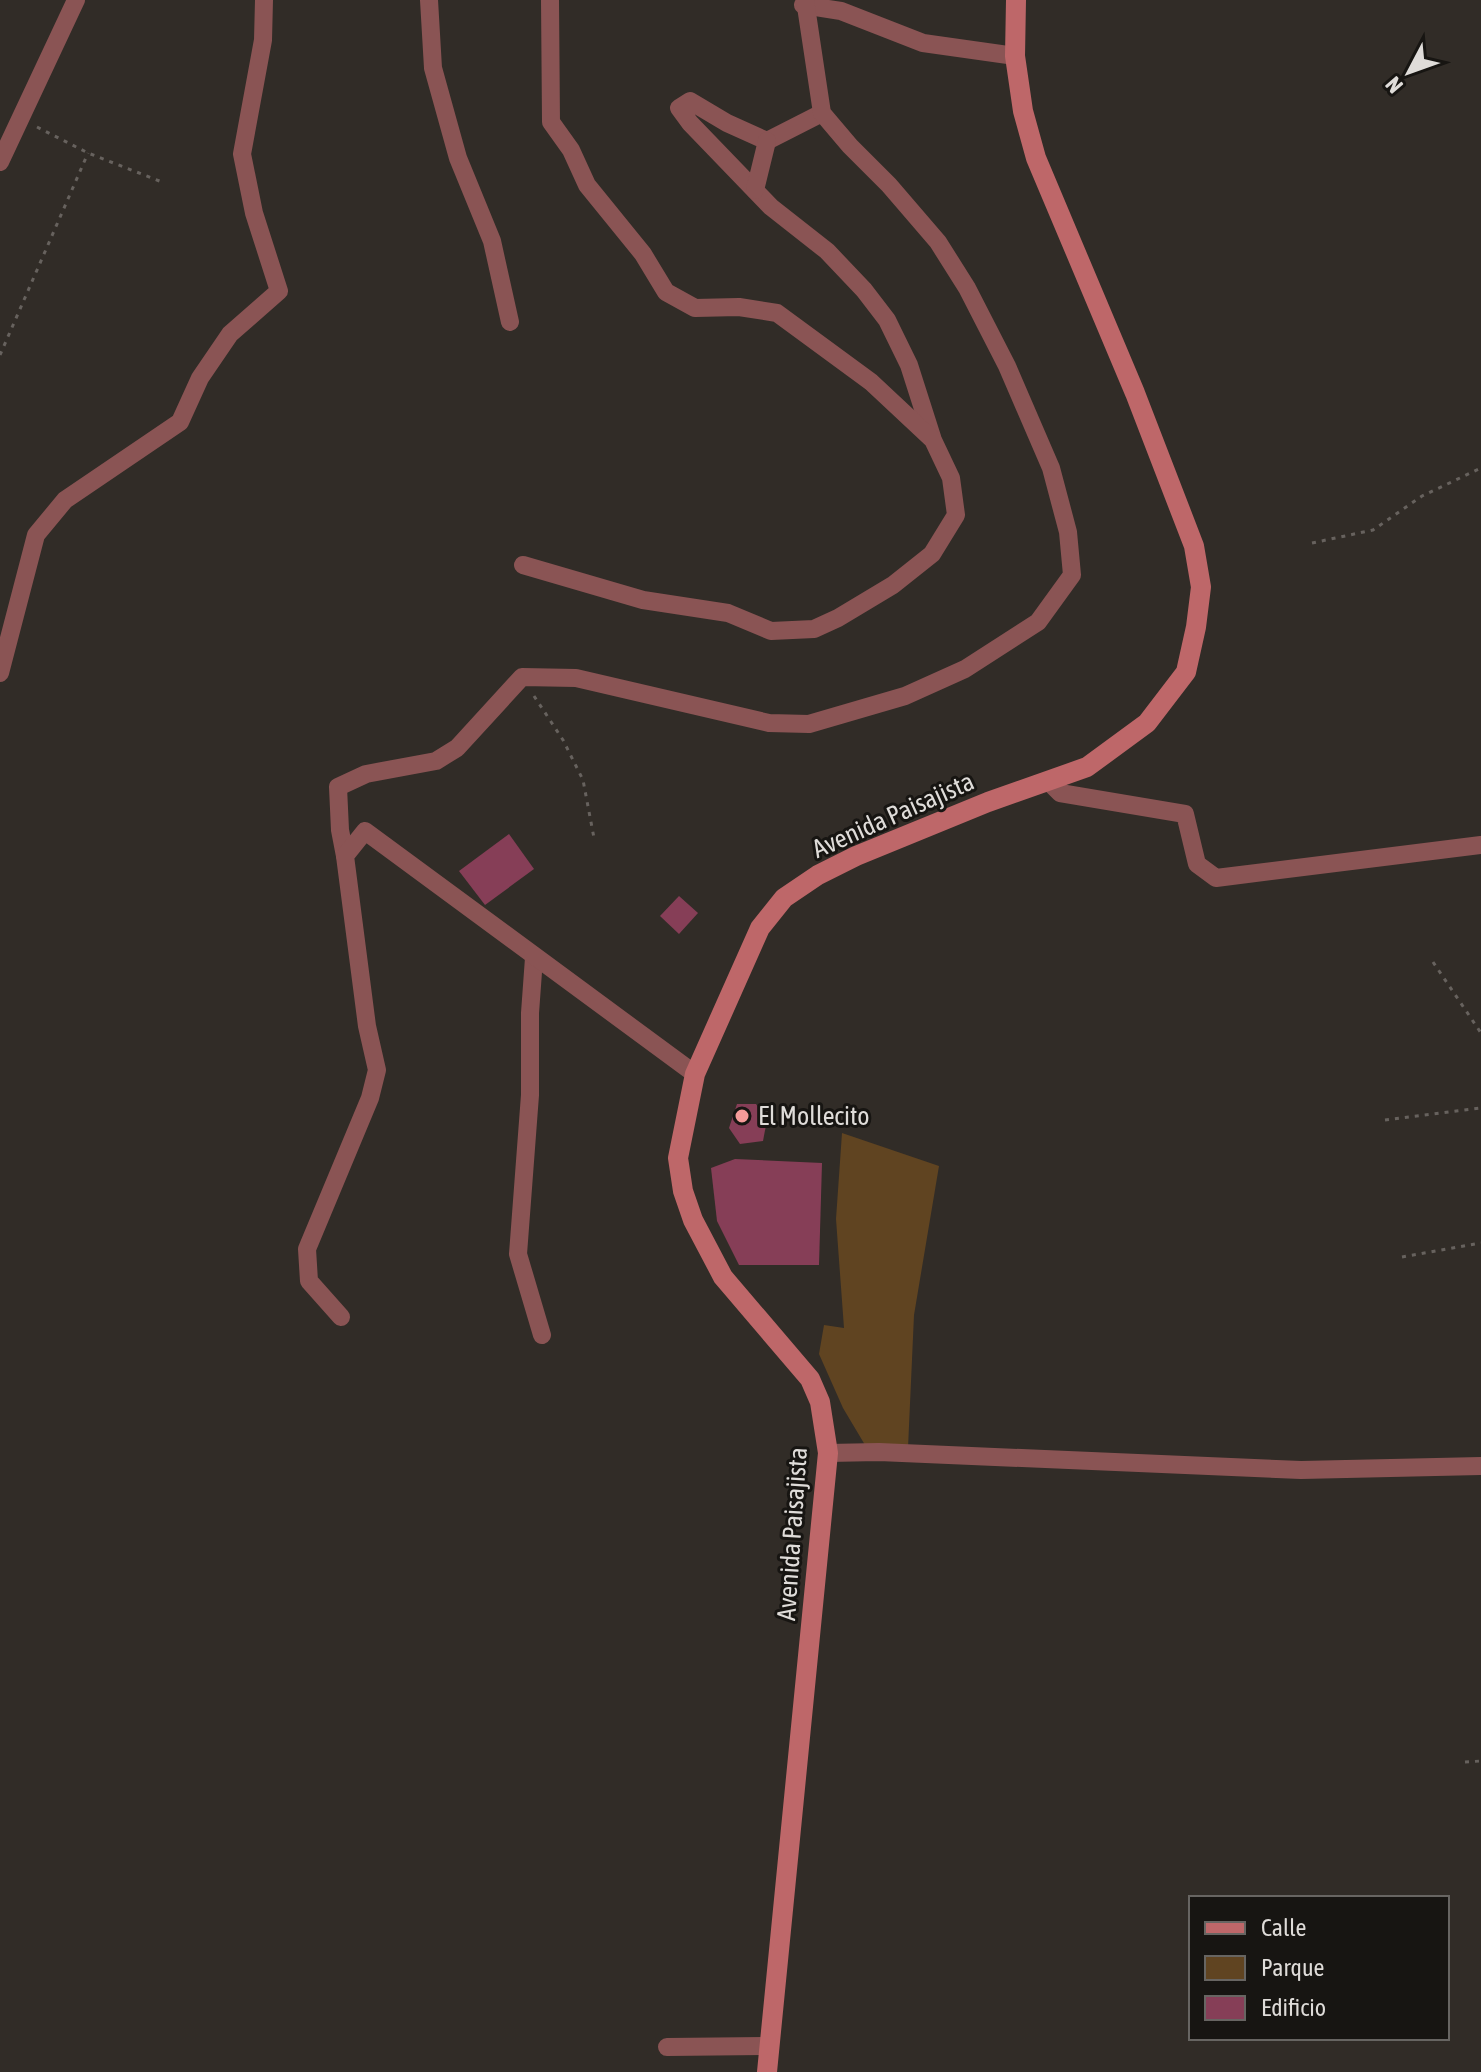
<svg xmlns="http://www.w3.org/2000/svg" width="1481" height="2072" font-family="'Asap Condensed',sans-serif">
	<rect width="100%" height="100%" fill="#312c27"/>
	<polygon fill="#604421" points="842,1133 939,1166 914,1315 908,1448 868,1450 843,1408 819,1354 824,1325 844,1328 836,1219"/>
	<g fill="#863e57">
		<polygon points="509,834 534,869 485,905 459,871"/>
		<polygon points="679,896 698,913 679,934 660,916"/>
		<polygon points="737,1104 756,1104 767,1120 763,1141 740,1144 729,1128"/>
		<polygon points="735,1159 822,1163 819,1265 739,1265 717,1221 711,1168"/>
	</g>
	<g fill="none" stroke-linecap="round" stroke-linejoin="round">
		<g stroke="#67625e" stroke-width="3" stroke-dasharray="4 6" stroke-linecap="butt">
			<polyline points="37,127 88,153 162,182"/>
			<polyline points="0,355 88,153"/>
			<polyline points="1312,543 1373,530 1422,496 1481,468"/>
			<polyline points="534,696 563,740 583,780 594,838"/>
			<polyline points="1433,962 1481,1033"/>
			<polyline points="1385,1120 1481,1108"/>
			<polyline points="1402,1257 1481,1243"/>
			<polyline points="1465,1762 1481,1761"/>
		</g>
		<g stroke="#8a5454" stroke-width="18">
			<polyline points="429,0 433,68 458,158 492,241 510,322"/>
			<polyline points="803,5 841,11 923,43 1015,56"/>
			<polyline points="822,113 767,141 727,123 690,101 679,108 690,123 771,207 827,251 864,290 887,320 909,365 932,437"/>
			<polyline points="0,162 76,0"/>
			<polyline points="755,190 767,141"/>
			<polyline points="523,565 643,600 728,613 771,631 814,629 838,618 893,585 932,554 956,515 951,478 933,440 871,382 777,313 739,307 695,308 666,292 643,254 587,185 571,150 551,122 550,0"/>
			<polyline points="0,673 36,535 65,500 180,422 200,378 230,334 279,291 254,213 242,154 263,40 264,0"/>
			<polyline points="1048,781 1060,793 1185,814 1197,864 1216,878 1481,845"/>
			<polyline points="345,856 340,830 338,787 366,774 436,761 457,748 522,677 576,678 769,723 809,724 905,696 965,669 1038,622 1072,575 1068,532 1051,468 1007,366 967,288 938,242 889,185 850,146 822,113 805,0"/>
			<polyline points="534,958 530,1013 530,1095 518,1254 542,1335"/>
			<polyline points="341,1317 309,1281 307,1249 370,1098 377,1070 367,1026 345,856 365,831 695,1074"/>
			<polyline points="828,1453 879,1452 1301,1470 1481,1466"/>
			<polyline points="667,2047 768,2046"/>
		</g>
		<polyline stroke="#be6769" stroke-width="20" points="767,2072 828,1453 820,1402 810,1379 723,1277 693,1220 683,1191 678,1158 695,1074 760,928 784,898 818,875 856,856 988,802 1087,767 1147,723 1186,672 1196,627 1201,587 1194,546 1135,393 1036,158 1023,111 1015,56 1016,0"/>
	</g>
	<circle fill="#f59b99" stroke="#171512" stroke-width="3" cx="742" cy="1116" r="8"/>
	<g text-anchor="middle" dominant-baseline="central" stroke-width="6" stroke-linejoin="round" paint-order="stroke">
		<g font-size="26" fill="#dfdcd9" stroke="#171512">
			<text transform="translate(893 815) rotate(-24)">Avenida Paisajista</text>
			<text transform="translate(792 1534) rotate(-86)">Avenida Paisajista</text>
		</g>
		<g font-size="26" fill="#dfdcd9" stroke="#171512" text-anchor="start">
			<text x="758" y="1116">El Mollecito</text>
		</g>
	</g>
	<rect x="1189" y="1896" width="260" height="144" fill="#171512" stroke="#676562" stroke-width="2"/>
	<rect x="1205" y="1922" width="40" height="12" fill="#be6769" stroke="#676562" stroke-width="2"/>
	<text x="1261" y="1936" font-size="24" fill="#dfdcd9">Calle</text>
	<rect x="1205" y="1956" width="40" height="24" fill="#604421" stroke="#676562" stroke-width="2"/>
	<text x="1261" y="1976" font-size="24" fill="#dfdcd9">Parque</text>
	<rect x="1205" y="1996" width="40" height="24" fill="#863e57" stroke="#676562" stroke-width="2"/>
	<text x="1261" y="2016" font-size="24" fill="#dfdcd9">Edificio</text>
	<g transform="translate(1409 72) rotate(229)" stroke="#171512" stroke-width="6" paint-order="stroke">
	<path d="M0-6L14 30L0 20L-14 30Z" fill="#dfdcd9"/>
	<text y="-12" font-size="22" font-weight="bold" text-anchor="middle" fill="#dfdcd9">N</text>
	</g>
</svg>
